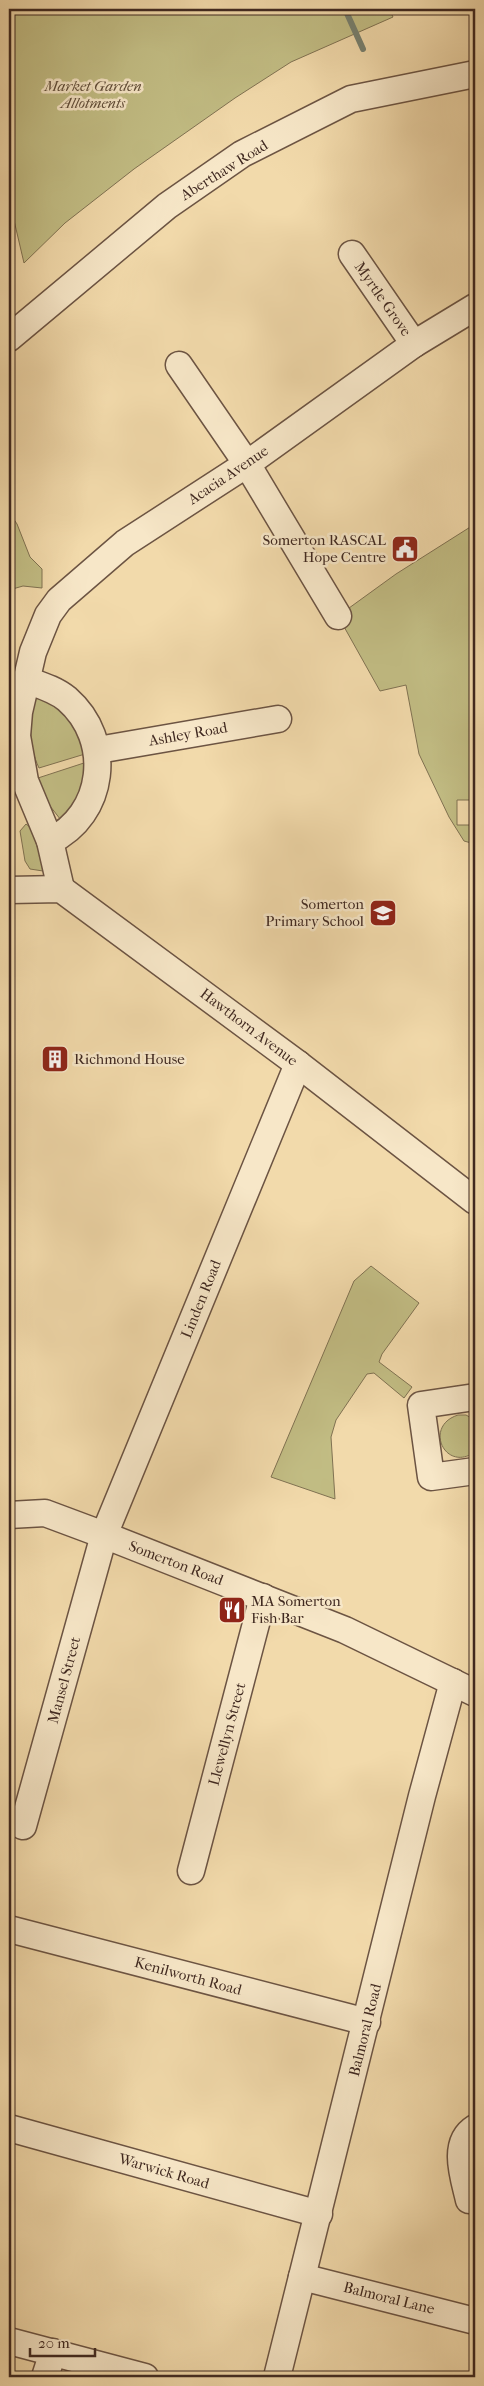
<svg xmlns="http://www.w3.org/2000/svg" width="484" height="2386" font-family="'IM FELL French Canon',serif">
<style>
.green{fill:#c2bd84;stroke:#807252}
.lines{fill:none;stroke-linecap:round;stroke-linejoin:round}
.stream{stroke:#778070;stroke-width:6}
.minor-casing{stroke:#6c5443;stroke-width:29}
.minor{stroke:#f7e7c8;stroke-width:26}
.labels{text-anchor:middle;stroke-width:5;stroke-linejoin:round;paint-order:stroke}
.park-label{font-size:15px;font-style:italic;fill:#604d39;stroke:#f7e7c8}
.street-label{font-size:15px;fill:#3f2820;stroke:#f7e7c8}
.poi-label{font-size:15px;fill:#3f2820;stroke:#f7e7c8;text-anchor:end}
</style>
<rect width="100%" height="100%" fill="#f2daab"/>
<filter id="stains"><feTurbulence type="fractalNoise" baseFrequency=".004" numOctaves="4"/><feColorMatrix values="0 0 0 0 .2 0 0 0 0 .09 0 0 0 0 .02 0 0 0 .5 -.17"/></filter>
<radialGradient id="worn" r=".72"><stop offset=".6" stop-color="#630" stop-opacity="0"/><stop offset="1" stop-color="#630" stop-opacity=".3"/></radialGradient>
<g class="green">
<polygon points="9,9 389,9 393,17 291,62 235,98 134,169 65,223 24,263 9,199"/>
<polygon points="9,512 17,524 30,557 42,569 42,588 23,586 9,590"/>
<polygon points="475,524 475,800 457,800 457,825 475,825 475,844 464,841 449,817 419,754 406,685 380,691 338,616 396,574"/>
<path d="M33,696c30,1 44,34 52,58l-46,14c-11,-23 -9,-47 -6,-72z"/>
<polygon points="90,761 88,785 64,824 50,806 38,778"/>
<polygon points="26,824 39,834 49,869 43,871 30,869 25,861 20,831"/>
<polygon points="371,1266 419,1303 382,1354 379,1362 412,1387 404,1398 374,1373 367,1374 336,1420 331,1437 335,1499 271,1477 354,1281"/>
<path d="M458,1415h8l9,5v32c-30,21 -52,-26 -17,-37z"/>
</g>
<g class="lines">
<polyline class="stream" points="345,9 363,49"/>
<g class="minor-casing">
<g id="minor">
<polyline points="352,254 414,344"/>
<polyline points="9,338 167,206 242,154 351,99 475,74"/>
<polyline points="179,365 247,464 338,616"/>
<path d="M26,680c14,5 29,9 41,19 47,41 38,116 -17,142"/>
<polyline points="98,750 278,719"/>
<polyline points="61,889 50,841 25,781 17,736 19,712 33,652 48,615 59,600 125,543 247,464 414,344 475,307"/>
<polyline points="9,890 61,889 298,1064 475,1201"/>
<polyline points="475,1397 421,1405 431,1477 475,1471"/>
<polyline points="9,1515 45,1513 104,1535 345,1630 475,1693"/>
<polyline points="23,1826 104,1535 298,1064"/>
<polyline points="191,1871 263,1597"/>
<polyline points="9,1929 367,2022"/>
<polyline points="9,2128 319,2214"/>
<path d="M469,2200c-5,-22 -18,-57 6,-72"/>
<polyline points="302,2277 475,2321"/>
<polyline points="9,2341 145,2377"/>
<polyline points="45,2377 53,2352"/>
<polyline points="277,2377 422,1796 453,1682"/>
</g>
</g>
<use href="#minor" class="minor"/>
</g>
<defs>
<g id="civic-square" transform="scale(1.4375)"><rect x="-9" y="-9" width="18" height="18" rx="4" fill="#8f2418" stroke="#f7e7c8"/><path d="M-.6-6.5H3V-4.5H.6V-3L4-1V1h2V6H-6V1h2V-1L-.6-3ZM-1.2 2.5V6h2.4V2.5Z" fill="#fff"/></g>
<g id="school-square" transform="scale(1.4375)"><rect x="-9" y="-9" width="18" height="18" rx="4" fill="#8f2418" stroke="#f7e7c8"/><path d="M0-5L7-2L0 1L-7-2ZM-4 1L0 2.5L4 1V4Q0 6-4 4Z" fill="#fff"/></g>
<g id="building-square" transform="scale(1.4375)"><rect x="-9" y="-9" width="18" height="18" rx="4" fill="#8f2418" stroke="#f7e7c8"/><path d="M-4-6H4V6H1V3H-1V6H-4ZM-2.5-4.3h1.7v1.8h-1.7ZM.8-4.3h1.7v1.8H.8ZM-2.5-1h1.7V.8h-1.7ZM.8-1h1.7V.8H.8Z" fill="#fff"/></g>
<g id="restaurant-square" transform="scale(1.4375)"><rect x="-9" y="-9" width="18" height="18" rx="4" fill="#8f2418" stroke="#f7e7c8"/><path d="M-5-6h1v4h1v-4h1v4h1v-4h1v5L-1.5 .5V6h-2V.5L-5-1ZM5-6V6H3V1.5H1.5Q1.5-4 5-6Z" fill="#fff"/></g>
</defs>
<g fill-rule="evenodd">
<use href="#civic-square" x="405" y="549"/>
<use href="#school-square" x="383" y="913"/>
<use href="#building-square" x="55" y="1059"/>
<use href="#restaurant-square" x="232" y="1610"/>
</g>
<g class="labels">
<g class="park-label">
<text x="93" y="91">Market Garden<tspan x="93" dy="17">Allotments</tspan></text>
</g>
<g class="street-label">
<text transform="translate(224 170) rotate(-32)" y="5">Aberthaw Road</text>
<text transform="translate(383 299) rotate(55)" y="5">Myrtle Grove</text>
<text transform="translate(228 475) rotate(-34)" y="5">Acacia Avenue</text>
<text transform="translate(188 734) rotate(-10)" y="5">Ashley Road</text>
<text transform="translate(249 1027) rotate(37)" y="5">Hawthorn Avenue</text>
<text transform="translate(201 1299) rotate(-68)" y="5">Linden Road</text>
<text transform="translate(176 1563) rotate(21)" y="5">Somerton Road</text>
<text transform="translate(64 1680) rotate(-75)" y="5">Mansel Street</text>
<text transform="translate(227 1734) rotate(-75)" y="5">Llewellyn Street</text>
<text transform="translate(188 1976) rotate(15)" y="5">Kenilworth Road</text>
<text transform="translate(365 2030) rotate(-76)" y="5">Balmoral Road</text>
<text transform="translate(164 2171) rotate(16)" y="5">Warwick Road</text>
<text transform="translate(389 2298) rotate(14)" y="5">Balmoral Lane</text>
</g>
<g class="poi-label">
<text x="386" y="545">Somerton RASCAL<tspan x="386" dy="17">Hope Centre</tspan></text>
<text x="364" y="909">Somerton<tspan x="364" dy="17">Primary School</tspan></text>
<text x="74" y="1064" text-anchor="start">Richmond House</text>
<text x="251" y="1606" text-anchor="start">MA Somerton<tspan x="251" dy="17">Fish Bar</tspan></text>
</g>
</g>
<rect width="484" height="2386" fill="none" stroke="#f2daab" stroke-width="30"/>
<rect x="10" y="10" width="464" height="2366" fill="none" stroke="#3f2820" stroke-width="2.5"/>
<rect x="15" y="15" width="454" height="2356" fill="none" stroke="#3f2820"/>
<path d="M30 2348v8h65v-8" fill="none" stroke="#3f2820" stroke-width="2.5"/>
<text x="38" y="2348" font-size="15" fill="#3f2820" stroke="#f7e7c8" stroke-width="4" paint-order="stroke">20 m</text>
<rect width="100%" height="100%" filter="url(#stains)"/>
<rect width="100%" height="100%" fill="url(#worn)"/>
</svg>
